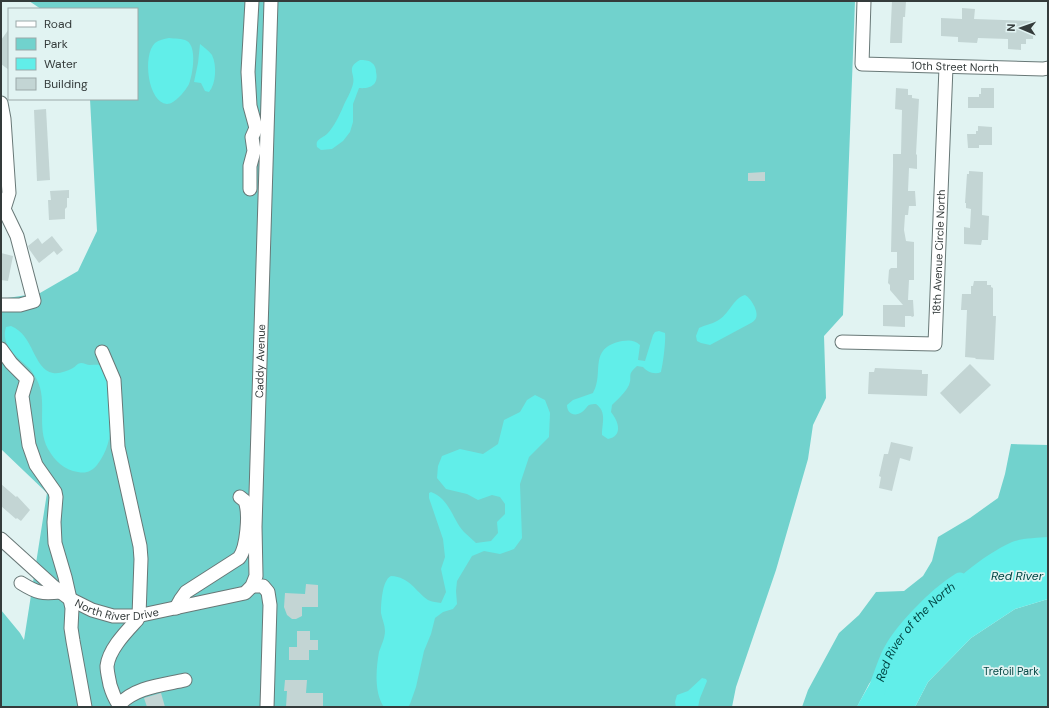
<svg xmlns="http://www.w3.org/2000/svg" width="1049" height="708" font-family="'DM Sans',sans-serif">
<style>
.green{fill:#71d2cd}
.water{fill:#61eee9}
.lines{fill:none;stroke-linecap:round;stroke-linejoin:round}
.river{stroke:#61eee9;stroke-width:17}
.building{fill:#c3d5d4}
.minor-casing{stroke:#687877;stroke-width:15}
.minor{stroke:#fff;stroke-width:13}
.labels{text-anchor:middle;stroke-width:3.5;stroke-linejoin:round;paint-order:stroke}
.street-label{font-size:11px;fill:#343b3b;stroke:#e1f3f2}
.park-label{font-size:11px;fill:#064947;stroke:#e1f3f2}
.water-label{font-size:12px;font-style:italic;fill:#004543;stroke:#e1f3f2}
</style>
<rect width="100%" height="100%" fill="#e1f3f2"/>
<g class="green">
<polygon points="29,1 855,1 843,315 824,336 826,398 813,425 808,459 776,570 736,687 732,707 1,707 1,610 20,633 24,640 47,493 1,449 1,299 40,293 78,271 97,231 90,99 137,99 137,9 41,9"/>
<polygon points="1011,444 1048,445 1048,537 904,635 869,684 857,707 802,707 808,690 839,633 859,615 876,592 904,591 923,576 932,561 938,537 970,518 998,498 1005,474"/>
<polygon points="1048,599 1048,707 915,707 928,682 971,638 1015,609"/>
</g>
<g class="water">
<path d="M169,38c6,1 13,0 18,3 10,6 6,33 2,43 -3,6 -14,20 -22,20 -19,-1 -25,-49 -12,-61 4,-3 9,-4 14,-5z"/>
<path d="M200,44c4,3 9,7 12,11 5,10 4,29 -3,37l-4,-1 -4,-8 -7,-1 4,-19z"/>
<path d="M360,60c4,0 9,0 12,3 3,2 4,6 4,9 3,13 -6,17 -17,16l-6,16v18l-3,10 -7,9 -11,8 -11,1 -4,-3c-2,-8 4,-8 10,-13 7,-7 12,-18 16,-27 3,-7 8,-15 10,-23 3,-10 -8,-16 7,-24z"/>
<path d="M745,295c6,3 14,17 11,23 0,1 -4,5 -5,5l-41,22 -9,-2 -4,-2 -1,-5 3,-8c6,-3 13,-4 18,-7 12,-6 16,-23 28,-26z"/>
<path d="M11,326c23,9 22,43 42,47 7,1 14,-2 20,-5 3,-2 5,-5 8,-5 3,0 6,2 9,2 10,0 13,-2 17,9 3,30 11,65 -10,91 -5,6 -11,9 -19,7 -14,-2 -23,-11 -30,-23 -12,-23 0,-48 -11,-69 -2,-4 -5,-9 -8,-12 -11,-11 -29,-22 -23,-41z"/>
<path d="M659,331l6,2c1,8 -2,31 -4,39 -6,3 -14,0 -18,-5l-6,-1c-11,10 -4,9 -8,19 -4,8 -11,14 -17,20l-1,7c8,10 12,24 -3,27l-6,-4c0,-12 5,-23 -6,-31 -2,0 -5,0 -7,1 -2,1 -4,5 -7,7 -7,5 -15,2 -15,-7l6,-5 20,-7c12,-20 -6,-45 29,-52 8,-1 12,-1 18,4l-2,15 7,1 8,-26 2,-3z"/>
<path d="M535,395l10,5 5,13 -1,24 -20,20 -9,27 2,54 -8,11 -14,5 -16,-3 -12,5 -15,25 -1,10 1,13 -4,5 -10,3 -8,6 -4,16 -7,17 -8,36 -6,17 -2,3h-24c-10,-14 -8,-38 -5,-55 2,-6 6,-14 6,-21 0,-6 -3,-12 -4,-18 0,-9 1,-33 10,-37 19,1 24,15 37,24 4,2 9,2 13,3l5,-11 -5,-23 4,-12 -2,-18 -14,-41v-5l2,-1c19,7 21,27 33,40 4,4 8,7 12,11l15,-2 7,-8 -1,-11 8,-8v-10l-5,-7 -8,-2 -14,5 -11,-6 -21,-5 -9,-11 1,-12 4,-10 18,-7 23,5 15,-10 6,-24 16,-8 7,-12z"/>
<path d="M1048,537v62l-33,10 -44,29 -43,44 -13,25h-58c30,-58 94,-137 155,-165 10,-4 25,-4 36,-5z"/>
<polygon points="702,678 706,679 707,681 700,698 698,707 676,707 675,702 677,695 688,691"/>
</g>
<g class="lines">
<path class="river" id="s1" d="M871,707c6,-17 11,-34 18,-50 10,-24 48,-62 71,-76"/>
</g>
<g class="building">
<polygon points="892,1 906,1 905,17 903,17 902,43 890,43"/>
<polygon points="962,8 975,9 974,19 1034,21 1033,39 1026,39 1026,44 1021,44 1021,50 1008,49 1008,39 978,38 977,43 958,42 958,37 941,36 941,18 962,19"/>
<polygon points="9,29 9,70 1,64 1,40"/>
<polygon points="896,88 908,89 908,95 912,95 912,98 919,99 916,154 917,155 917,169 909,168 908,191 915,191 916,206 909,206 908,215 905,215 904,230 906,241 914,242 914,280 909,280 908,300 913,300 914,316 912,317 911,316 905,316 905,327 883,326 883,305 903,305 890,290 890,285 888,283 889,270 891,268 897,268 897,252 891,252 893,166 893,154 901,154 902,110 895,109"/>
<polygon points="981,88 994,88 994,108 968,108 968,97 979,97 979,94 981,94"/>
<polygon points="46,109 50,180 37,181 34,110"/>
<polygon points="978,126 992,127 992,145 979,145 979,148 968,148 967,134 976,134 976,131 978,131"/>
<polygon points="969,171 983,172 982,215 989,216 988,240 982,240 981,245 964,244 964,227 970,228 971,209 966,208 966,203 965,203 967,174 969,174"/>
<polygon points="765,172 765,181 748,181 748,173"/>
<polygon points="69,190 69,198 67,198 67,207 65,209 65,219 49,220 48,200 51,200 50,191"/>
<polygon points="52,236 63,250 57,255 54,251 39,263 29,249 28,246 38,238 42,244"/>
<polygon points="1,253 13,256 8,281 1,280"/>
<polygon points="974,281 987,281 987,285 991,285 991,287 993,288 993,316 996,316 994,360 975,359 976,358 965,357 967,310 961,310 962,294 971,294 971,286 973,286"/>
<polygon points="970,364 991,385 960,414 940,393"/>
<polygon points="875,368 922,370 922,374 928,374 927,396 868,394 869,372 874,372"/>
<polygon points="891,442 913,447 910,461 900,458 892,491 879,488 881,477 879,476 884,454 888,454"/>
<polygon points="1,484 16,497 17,496 30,510 21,521 17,518 16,519 1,506"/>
<polygon points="306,584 318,585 318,607 302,607 302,616 296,619 292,619 287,615 284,607 285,593 305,594"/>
<polygon points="297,631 310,631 310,640 318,640 318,650 309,650 309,660 289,660 289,647 297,647"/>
<polygon points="285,680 307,680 306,693 323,693 323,707 286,707 287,691 284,691"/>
<polygon points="161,693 165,707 147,707 144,698"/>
</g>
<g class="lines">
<g class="minor-casing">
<g id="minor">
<path id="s2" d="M864,1l-2,63 181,5 5,-1"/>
<polyline points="1,103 4,119 9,193 4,209"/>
<polyline points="250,189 250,166 254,151 252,137 256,128 250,106 248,72 252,1"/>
<polyline points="1,305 20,305 34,301 17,236 4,209"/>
<path id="s3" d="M842,342l93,2 11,-277"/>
<polyline points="1,349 11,363 27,379 22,396 29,445 36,465 55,492 56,497 54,522 55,543 65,577 72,608 71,628 73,641 85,707"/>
<path d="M102,352l12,28 4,67 22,99 1,13 -2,57 -2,4c-11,12 -28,29 -30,46 0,6 2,13 3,19 2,7 5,14 9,20v2"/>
<path id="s4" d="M1,539l53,48 16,12 22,11 21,6h24l108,-23 7,-7 4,-10 -1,-49 16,-526"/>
<path d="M21,583c16,10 21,11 39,9"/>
<polyline points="252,586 263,586 268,592 270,605 267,707"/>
<path d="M176,608l5,-9 5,-7 53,-34c8,-10 11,-45 6,-57l-5,-4"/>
<path d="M119,705c16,-18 44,-20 66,-25"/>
</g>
</g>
<use href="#minor" class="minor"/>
</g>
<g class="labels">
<g class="street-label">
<text dy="4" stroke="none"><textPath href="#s2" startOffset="156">10th Street North</textPath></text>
<text dy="4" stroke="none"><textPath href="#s3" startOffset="185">18th Avenue Circle North</textPath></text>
<text dy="4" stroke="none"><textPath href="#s4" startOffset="508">Caddy Avenue</textPath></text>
<text dy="4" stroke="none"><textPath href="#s4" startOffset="141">North River Drive</textPath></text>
</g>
<g class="park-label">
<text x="1011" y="675">Trefoil Park</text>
</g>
<g class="water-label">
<text x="1017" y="580">Red River</text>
<text dy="4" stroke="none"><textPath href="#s1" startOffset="89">Red River of the North</textPath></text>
</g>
</g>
<rect width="1049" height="708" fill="none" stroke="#343b3b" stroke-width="4"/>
<rect x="8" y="8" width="130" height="92" fill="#e1f3f2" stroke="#9ca9a9"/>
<rect x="16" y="21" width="20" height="6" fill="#ffffff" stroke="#9ca9a9"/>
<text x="44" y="28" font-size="12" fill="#343b3b">Road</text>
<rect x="16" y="38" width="20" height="12" fill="#71d2cd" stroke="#9ca9a9"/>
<text x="44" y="48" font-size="12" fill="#343b3b">Park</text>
<rect x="16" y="58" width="20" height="12" fill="#61eee9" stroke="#9ca9a9"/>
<text x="44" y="68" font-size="12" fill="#343b3b">Water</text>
<rect x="16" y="78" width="20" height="12" fill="#c3d5d4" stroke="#9ca9a9"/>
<text x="44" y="88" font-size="12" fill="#343b3b">Building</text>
<g transform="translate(1021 28) rotate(272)" stroke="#e1f3f2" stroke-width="3" paint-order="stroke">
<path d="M0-3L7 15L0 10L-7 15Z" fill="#343b3b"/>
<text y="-6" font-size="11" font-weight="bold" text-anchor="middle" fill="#343b3b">N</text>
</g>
</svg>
